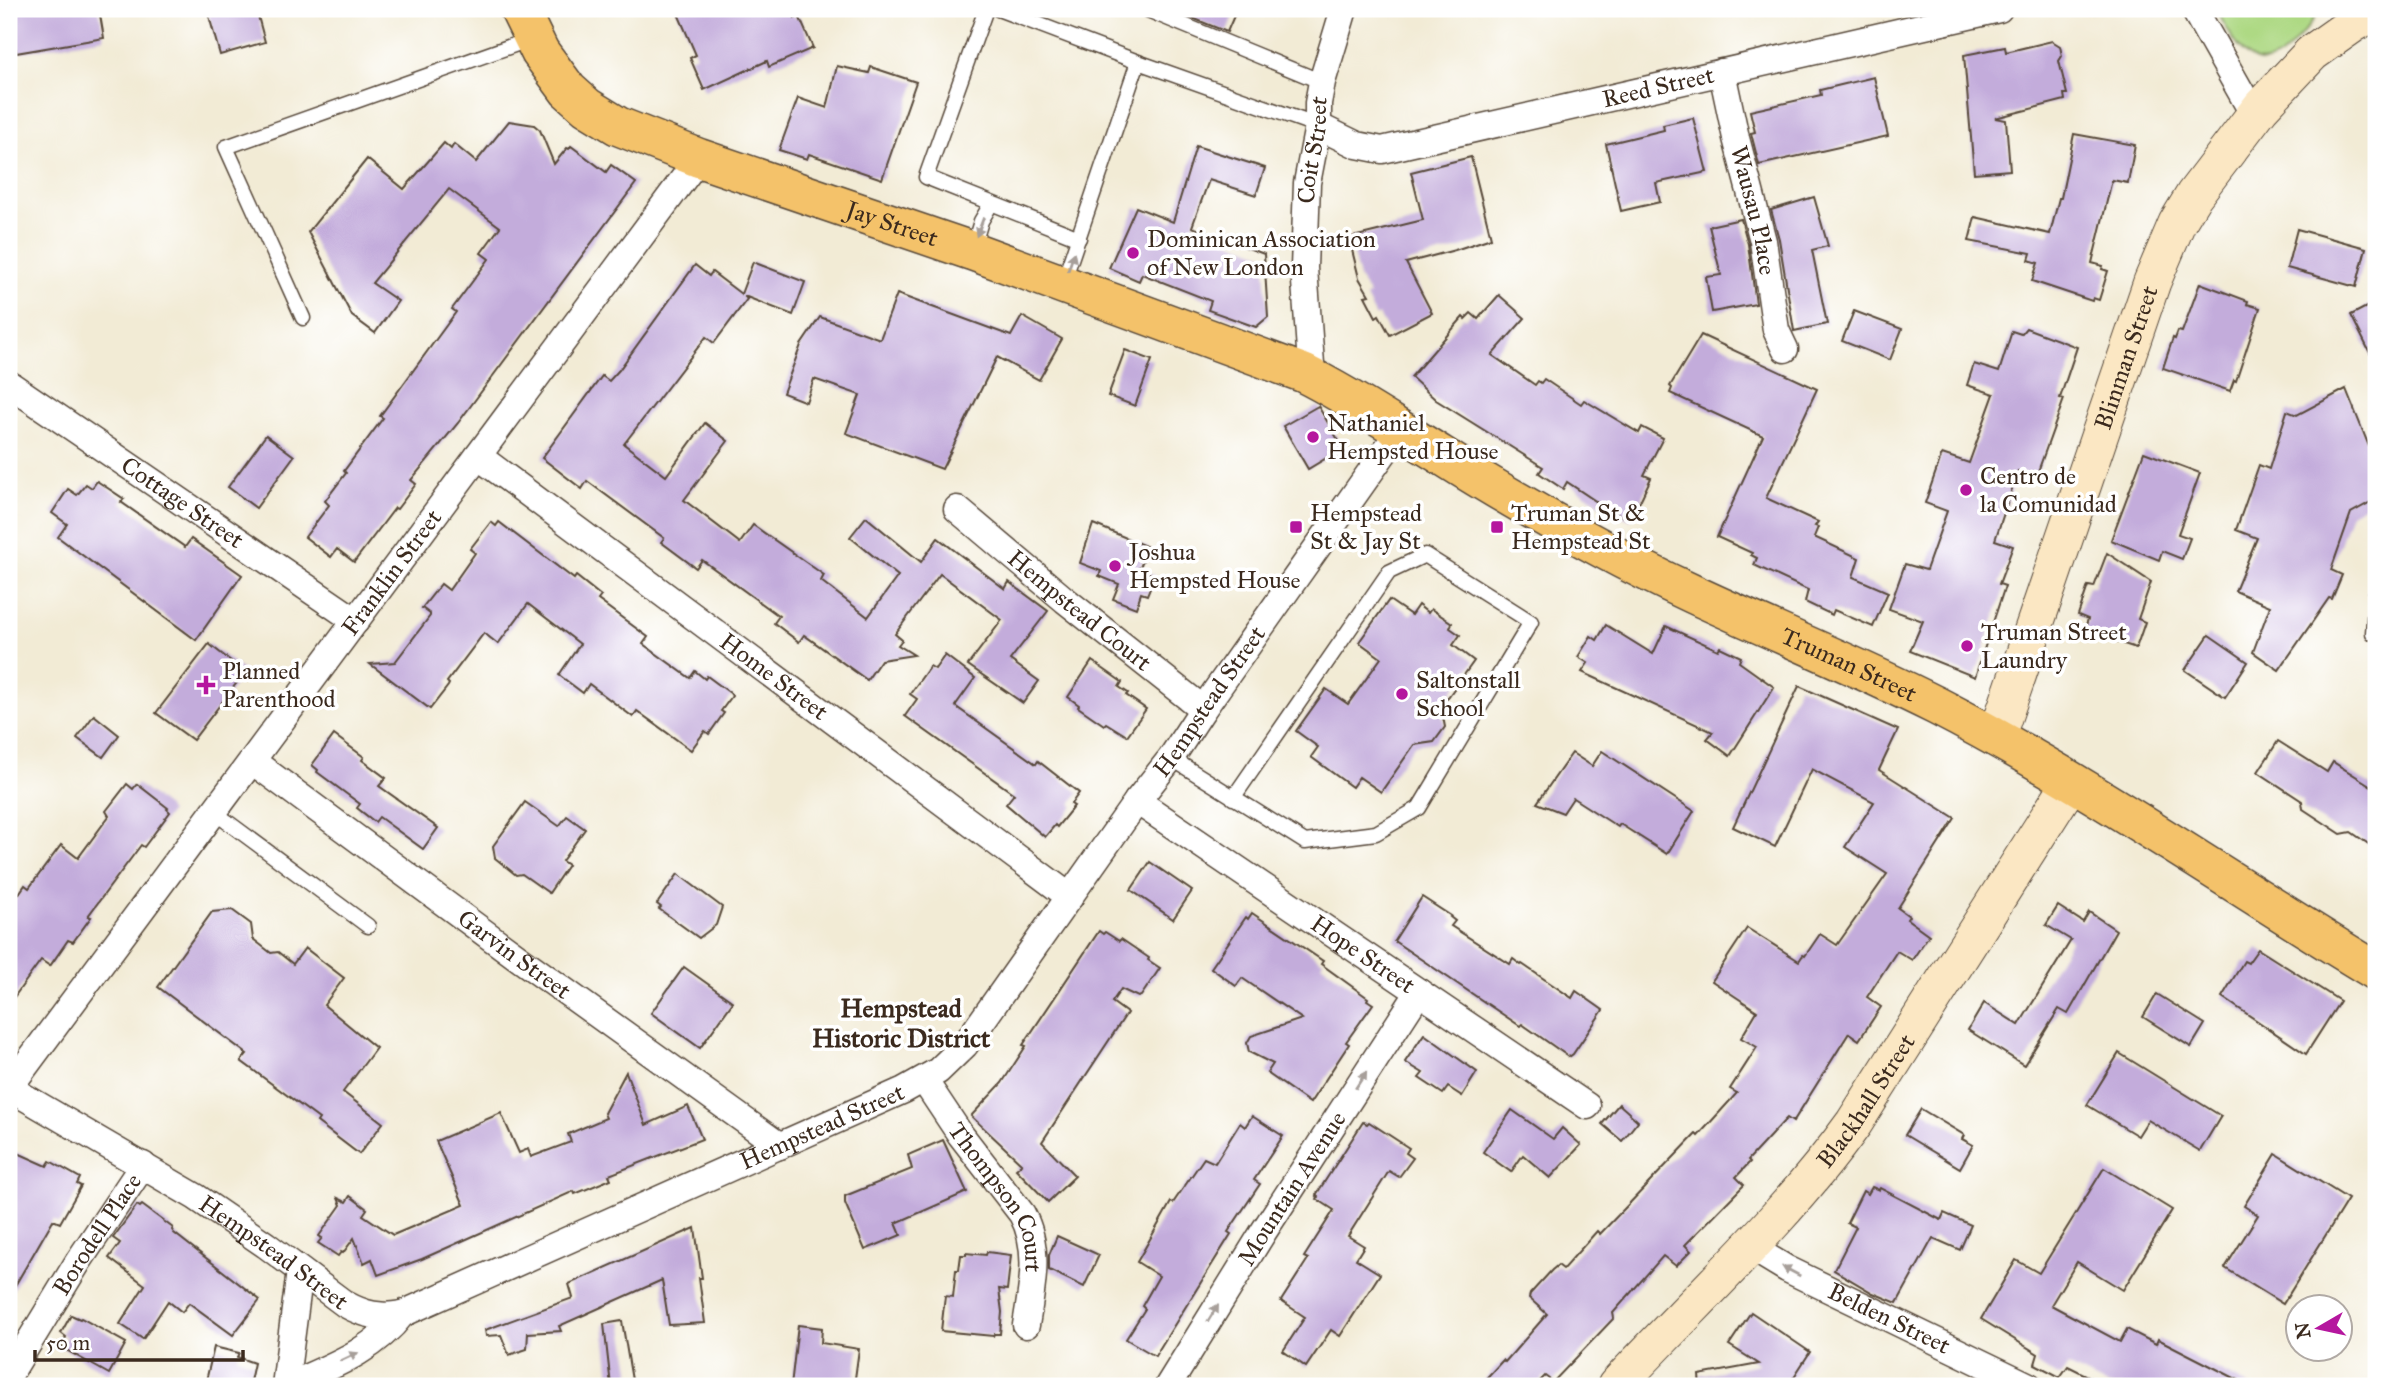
<svg xmlns="http://www.w3.org/2000/svg" width="2385" height="1395" font-family="'IM FELL Great Primer',serif">
<style>
.green{fill:#aed984;stroke:#748251;stroke-width:2}
.building{fill:#c3acdb}
.lines{fill:none;stroke-linecap:round;stroke-linejoin:round}
.lane-casing{stroke:#564739;stroke-width:17}
.street-casing{stroke:#564739;stroke-width:29}
.secondary-casing{stroke:#564739;stroke-width:39}
.primary-casing{stroke:#564739;stroke-width:41}
.lane{stroke:#fff;stroke-width:14}
.street{stroke:#fff;stroke-width:26}
.secondary{stroke:#fbe7c3;stroke-width:37}
.primary{stroke:#f4c26a;stroke-width:38}
.oneway{fill:#a79f9a}
.poi-dot{fill:#b5179e;stroke:#fff;stroke-width:2.5}
.labels{text-anchor:middle;stroke-width:7;stroke-linejoin:round;paint-order:stroke}
.street-label{font-size:24px;fill:#3b2a1e;stroke:#fff}
.poi-label{font-size:24px;fill:#3b2a1e;stroke:#fff;text-anchor:start}
.neighbourhood-label{font-size:26px;font-weight:bold;fill:#3b2a1e;stroke:#fff}
</style>
<rect width="100%" height="100%" fill="#fff"/>
<filter id="ink" filterUnits="userSpaceOnUse"><feTurbulence type="fractalNoise" baseFrequency=".0143" numOctaves="2"/><feDisplacementMap in="SourceGraphic" scale="14" xChannelSelector="R" yChannelSelector="G"/><feConvolveMatrix kernelMatrix="1 2 1 2 8 2 1 2 1" color-interpolation-filters="sRGB"/></filter>
<filter id="wash" filterUnits="userSpaceOnUse"><feTurbulence type="fractalNoise" baseFrequency=".00686" numOctaves="4" result="noise"/><feDisplacementMap in="SourceGraphic" scale="28" xChannelSelector="R" yChannelSelector="G"/><feGaussianBlur stdDeviation="1.57" result="paint"/><feColorMatrix in="noise" values="0 0 0 0 0 0 0 0 0 0 0 0 0 0 0 0 0 1.4 0 .05"/><feComposite in="paint" operator="in"/></filter>
<g filter="url(#wash)">
<rect width="100%" height="100%" fill="#f2ebd5"/>
<path class="green" d="M2216,9h102c-3,12 -13,21 -21,31 -41,50 -61,5 -81,-31z"/>
<g id="blocks">
<g class="building">
<polygon points="9,9 99,9 104,38 16,53"/>
<polygon points="207,9 256,9 265,42 220,55"/>
<polygon points="676,9 791,9 795,18 799,16 813,48 769,67 767,61 704,90 690,58 696,55"/>
<polygon points="1170,9 1237,9 1227,32"/>
<polygon points="2052,41 2060,46 2062,56 2059,61 2067,94 2064,94 2065,100 1995,118 2006,120 2010,170 1974,173 1964,55 2005,47 2006,52"/>
<polygon points="837,66 869,73 871,67 916,82 882,179 809,154 807,159 779,150 798,98 827,108"/>
<polygon points="1874,77 1888,136 1759,165 1751,133 1755,132 1750,111 1821,95 1820,90"/>
<polygon points="1693,118 1707,172 1656,183 1660,202 1621,211 1606,144 1664,130 1663,125"/>
<polygon points="509,121 534,125 540,130 554,164 567,148 569,149 571,146 606,172 611,165 636,183 458,423 411,480 416,484 397,509 395,508 354,562 337,549 331,557 305,537 329,505 325,501 346,473 344,471 383,418 380,416 456,312 452,309 489,259 481,253 500,227 449,189 372,283 398,301 375,333 352,316 308,232 367,159 404,189 444,143 451,149 454,144 476,162"/>
<polygon points="2074,134 2135,145 2128,183 2112,180 2092,263 2103,266 2102,269 2108,271 2099,300 2093,298 2092,301 2032,281 2038,263 2029,260 2031,253 1969,241 1975,217 2050,234 2059,198 2061,198"/>
<polygon points="1196,146 1265,168 1256,195 1209,180 1192,227 1264,254 1268,317 1256,327 1208,310 1211,301 1142,274 1139,281 1109,268 1136,207 1173,222"/>
<polygon points="1471,157 1491,238 1455,250 1406,263 1432,313 1390,335 1379,315 1376,317 1365,296 1369,295 1359,278 1349,238 1423,220 1411,172"/>
<polygon points="1814,197 1828,246 1812,250 1827,324 1794,331 1779,239 1771,210"/>
<polygon points="1741,219 1748,244 1756,304 1712,312 1706,277 1721,275 1709,226"/>
<polygon points="2297,229 2366,248 2356,287 2287,268"/>
<polygon points="753,262 805,282 793,315 744,296 747,299 714,343 706,337 624,444 666,476 705,423 728,441 684,500 740,543 753,525 824,575 821,581 868,617 898,576 850,537 866,517 921,562 938,538 1005,589 1009,582 1048,611 1010,660 1039,681 1023,703 968,665 1002,620 940,574 895,634 902,640 898,645 914,655 881,660 867,680 804,635 799,642 774,623 779,616 702,560 696,568 661,542 664,538 587,481 582,489 542,458 602,376 609,381 619,370 695,265 709,276 712,272 741,294"/>
<polygon points="2200,283 2248,301 2247,304 2260,308 2236,381 2234,380 2230,391 2163,368 2173,338 2175,339 2178,331 2182,332"/>
<polygon points="897,294 1011,336 1022,316 1062,339 1039,380 997,357 942,469 846,433 860,395 814,379 806,402 783,393 801,345 820,317 880,339"/>
<polygon points="1499,295 1525,318 1492,355 1535,385 1538,381 1541,383 1544,379 1581,404 1584,400 1639,433 1642,427 1663,438 1644,475 1651,478 1631,520 1612,512 1567,482 1563,489 1539,473 1543,467 1436,400 1411,377 1463,317 1465,319 1471,313 1478,319"/>
<polygon points="2376,302 2376,365 2351,315"/>
<polygon points="1854,311 1902,329 1890,360 1842,341"/>
<polygon points="2026,328 2077,347 2060,398 2064,399 2036,477 2018,471 1995,540 2013,546 1999,584 2005,586 1975,677 1910,651 1923,621 1889,609 1905,564 1926,570 1947,511 1925,503 1942,454 1969,463 1994,394 1967,385 1974,364 1999,372 2012,331 2021,334"/>
<polygon points="1701,335 1817,389 1766,498 1818,522 1815,526 1818,527 1814,537 1859,558 1853,577 1888,592 1873,627 1834,610 1832,615 1805,602 1808,590 1754,565 1757,558 1751,555 1752,553 1717,537 1763,436 1670,393 1672,388 1670,386"/>
<polygon points="1125,350 1152,360 1135,406 1108,396"/>
<polygon points="2346,389 2376,464 2376,499 2351,513 2331,570 2342,575 2332,599 2329,598 2279,670 2253,652 2270,606 2235,591 2257,538 2236,530 2259,465 2269,469 2287,411 2297,415"/>
<polygon points="1318,406 1343,448 1308,469 1283,426"/>
<polygon points="266,435 294,456 256,508 228,487"/>
<polygon points="2144,452 2200,473 2178,534 2190,538 2182,559 2162,551 2159,560 2111,540"/>
<polygon points="97,481 124,499 121,502 185,547 191,539 242,575 196,640 58,537 67,524 52,513 68,489 77,495 86,484 92,488"/>
<polygon points="491,522 496,526 499,522 574,579 576,576 601,596 598,600 648,637 643,644 690,678 695,671 705,679 707,676 730,693 732,696 721,711 724,713 709,734 705,731 691,750 637,711 633,717 589,684 583,693 559,675 580,644 528,604 498,644 484,633 447,682 449,684 448,686 430,709 370,664 395,662 430,616 430,614 422,608 441,584 449,590 475,553 470,549"/>
<polygon points="1093,524 1148,547 1139,570 1155,575 1147,595 1141,593 1136,608 1113,599 1119,584 1099,576 1101,571 1080,563"/>
<polygon points="2107,553 2151,582 2138,619 2145,622 2136,648 2084,631 2088,619 2078,615 2088,586 2094,587"/>
<polygon points="1389,600 1411,615 1418,605 1428,613 1431,609 1452,623 1450,628 1460,635 1453,645 1474,661 1441,707 1445,727 1434,742 1414,745 1381,792 1359,777 1352,787 1311,757 1318,747 1296,731 1326,689 1348,704 1381,658 1359,642"/>
<polygon points="1606,625 1653,654 1666,626 1718,650 1720,647 1741,657 1739,662 1774,687 1730,756 1707,739 1713,732 1582,672 1588,663 1578,657 1591,636 1597,640"/>
<polygon points="2209,635 2248,662 2225,697 2185,670"/>
<polygon points="209,644 245,672 193,740 156,713"/>
<polygon points="945,655 975,678 955,706 1036,764 1038,761 1079,793 1071,804 1074,806 1057,827 1055,825 1045,837 1006,804 1014,794 905,716 917,699 910,694 930,666 935,669"/>
<polygon points="1092,661 1122,682 1119,687 1128,693 1126,695 1146,709 1127,736 1106,723 1104,725 1078,707 1079,705 1068,697"/>
<polygon points="1799,686 1898,730 1879,770 1955,818 1898,908 1909,916 1907,919 1929,935 1912,960 1897,951 1867,997 1881,1007 1859,1040 1849,1033 1793,1122 1787,1118 1785,1120 1748,1160 1750,1162 1736,1177 1744,1185 1685,1245 1691,1251 1676,1266 1663,1256 1613,1313 1614,1318 1553,1382 1545,1376 1535,1386 1479,1386 1503,1360 1505,1362 1547,1314 1529,1298 1530,1294 1552,1270 1558,1265 1563,1269 1597,1231 1600,1234 1696,1134 1698,1136 1737,1093 1730,1089 1757,1047 1741,1038 1757,1011 1712,981 1747,928 1799,961 1803,955 1805,956 1820,934 1837,945 1887,874 1845,847 1874,802 1812,769 1775,847 1733,827"/>
<polygon points="94,715 119,735 103,757 77,738"/>
<polygon points="334,735 364,757 362,760 386,778 379,786 438,828 423,849 379,817 375,822 357,808 360,804 317,772 318,770 312,765"/>
<polygon points="2278,741 2327,772 2333,762 2376,789 2376,849 2351,832 2341,834 2303,809 2302,801 2258,772"/>
<polygon points="1602,751 1694,811 1667,854 1620,824 1618,827 1573,798 1563,813 1537,803 1572,753 1592,766"/>
<polygon points="127,784 133,789 137,784 168,808 167,809 170,812 144,847 141,845 88,916 91,917 73,942 68,940 50,966 41,960 9,1004 9,908 25,885 29,888 61,845 78,858 109,816 106,811"/>
<polygon points="525,802 559,826 567,816 585,829 562,861 568,865 549,893 522,874 516,875 495,858 493,846"/>
<polygon points="1150,862 1192,891 1173,919 1131,890"/>
<polygon points="678,874 722,907 716,925 699,938 659,909 661,907 657,904"/>
<polygon points="1422,897 1451,916 1450,917 1455,921 1451,926 1510,964 1513,959 1521,965 1522,964 1572,998 1576,991 1603,1010 1573,1054 1569,1057 1522,1024 1520,1026 1394,941"/>
<polygon points="2058,906 2083,922 2089,912 2116,930 2068,1014 2059,1009 2024,1065 1968,1030 1984,1003 2019,1025 2071,940 2046,925"/>
<polygon points="232,910 251,924 253,939 271,953 278,952 293,964 305,948 344,978 324,1005 376,1048 343,1092 383,1123 359,1154 317,1122 319,1119 241,1061 247,1054 158,987 212,912"/>
<polygon points="1252,913 1323,961 1321,964 1368,998 1367,1000 1373,1004 1346,1042 1349,1044 1310,1103 1267,1073 1273,1064 1249,1052 1247,1043 1251,1036 1302,1019 1242,978 1236,986 1211,968 1246,917 1248,919"/>
<polygon points="1099,931 1103,934 1105,932 1119,941 1121,939 1149,958 1148,960 1160,968 1141,996 1138,997 1121,989 1112,1002 1127,1013 1042,1142 1075,1176 1048,1202 1016,1169 1022,1164 971,1116 1002,1083 1026,1046 1023,1045"/>
<polygon points="2258,949 2340,1001 2306,1054 2222,997 2244,961 2248,963"/>
<polygon points="684,967 733,1002 700,1048 651,1013"/>
<polygon points="2157,994 2205,1024 2191,1047 2143,1017"/>
<polygon points="1424,1034 1477,1072 1462,1096 1448,1087 1443,1094 1419,1078 1423,1073 1405,1062"/>
<polygon points="2119,1053 2221,1116 2200,1151 2148,1120 2138,1136 2087,1105"/>
<polygon points="626,1072 646,1125 688,1106 702,1139 609,1175 611,1179 575,1194 574,1191 422,1259 378,1275 372,1259 364,1263 354,1238 343,1253 341,1252 338,1256 318,1243 322,1238 319,1236 341,1205 338,1198 346,1202 350,1196 367,1209 363,1215 393,1235 464,1205 436,1141 501,1113 519,1153 528,1149 531,1157 571,1142 568,1134 606,1118 604,1113"/>
<polygon points="1619,1104 1638,1121 1622,1141 1602,1124"/>
<polygon points="1921,1109 1964,1135 1962,1139 1973,1145 1960,1168 1905,1135"/>
<polygon points="1512,1110 1553,1139 1562,1128 1581,1145 1550,1178 1523,1155 1511,1172 1483,1152"/>
<polygon points="1252,1116 1283,1136 1254,1180 1260,1184 1228,1232 1231,1234 1155,1356 1126,1339 1145,1309 1142,1306 1159,1276 1137,1262 1171,1202 1173,1203 1204,1158 1215,1163 1240,1123 1245,1127"/>
<polygon points="1363,1122 1367,1124 1369,1122 1409,1148 1406,1153 1413,1158 1399,1177 1389,1171 1348,1236 1364,1246 1356,1259 1380,1274 1340,1336 1331,1330 1306,1367 1283,1351 1305,1317 1281,1301 1308,1259 1304,1257 1334,1210 1317,1199 1318,1197 1316,1195"/>
<polygon points="943,1140 967,1192 896,1223 901,1235 865,1250 845,1203 845,1196 912,1169 908,1155"/>
<polygon points="9,1149 47,1166 50,1161 80,1178 77,1184 81,1186 60,1223 53,1220 9,1296"/>
<polygon points="2276,1154 2348,1199 2283,1304 2225,1268 2258,1215 2244,1206"/>
<polygon points="2104,1168 2172,1210 2123,1290 2077,1262 2051,1305 2120,1342 2127,1329 2156,1344 2158,1339 2250,1386 2108,1386 2068,1366 2060,1377 2035,1364 2038,1354 1981,1319 2016,1260 2039,1273"/>
<polygon points="1872,1187 1879,1190 1880,1188 1941,1220 1944,1213 1971,1225 1960,1250 1933,1238 1897,1303 1873,1293 1834,1270 1856,1227 1847,1223 1863,1191 1868,1194"/>
<polygon points="137,1205 140,1207 142,1205 173,1228 172,1230 174,1233 260,1300 233,1335 189,1303 182,1312 168,1301 143,1339 120,1324 145,1285 109,1258 120,1243 113,1238"/>
<polygon points="695,1228 702,1278 699,1278 705,1323 669,1325 662,1280 559,1326 561,1331 528,1333 527,1349 509,1355 501,1335 486,1336 485,1330 573,1298 569,1284"/>
<polygon points="1057,1236 1099,1255 1084,1287 1049,1270 1049,1255"/>
<polygon points="987,1252 1011,1255 1007,1290 999,1289 1002,1312 1000,1334 994,1334 993,1336 941,1331 945,1296 953,1297 956,1270 959,1270 961,1255 966,1255 966,1253 986,1255"/>
<polygon points="1751,1312 1810,1352 1788,1386 1700,1386 1699,1375 1759,1364 1729,1345"/>
<polygon points="71,1315 80,1319 81,1318 126,1343 109,1374 61,1347 66,1337 61,1333"/>
<polygon points="622,1321 633,1386 611,1386 604,1324"/>
<polygon points="798,1325 822,1328 821,1343 859,1349 854,1386 791,1386"/>
<polygon points="214,1347 239,1353 237,1357 254,1363 249,1386 228,1386 206,1381"/>
</g>
</g>
</g>
<g filter="url(#ink)">
<use href="#blocks" fill-opacity="0" stroke="#564739" stroke-width="2"/>
<g class="lines">
<g class="lane-casing">
<g id="lane">
<polyline points="986,9 926,177 1079,238"/>
<polyline points="998,9 1138,62 1063,283"/>
<polyline points="1145,9 1322,82"/>
<polyline points="1138,62 1318,126"/>
<polyline points="972,251 981,221 991,204"/>
<polyline points="303,318 226,147 531,39"/>
<polyline points="2373,633 2376,593"/>
<polyline points="1171,758 1305,842 1376,833 1419,808 1531,622 1425,555 1389,572 1233,798"/>
<polyline points="214,812 368,926"/>
</g>
</g>
<g class="street-casing">
<g id="street">
<polyline points="2194,9 2254,115"/>
<path id="s1" d="M1722,72l14,66 27,103 13,89 9,19"/>
<path id="s2" d="M1318,126l39,19 25,5 617,-141"/>
<path id="s3" d="M1312,378l-8,-110 3,-85 11,-57v-23l4,-21 22,-73"/>
<path id="s4" d="M9,384l347,237"/>
<path id="s5" d="M478,456l592,441"/>
<path id="s6" d="M957,509l108,91 138,109"/>
<path id="s7" d="M252,761l264,195 264,190"/>
<path id="s8" d="M1137,801l450,305"/>
<path id="s9" d="M924,1080l36,54 62,80c19,35 10,73 4,111"/>
<path id="s10" d="M9,1088l187,109 70,48 79,59c20,11 35,14 57,10l502,-224 34,-19 27,-26 172,-244 34,-43 32,-49 197,-279"/>
<path id="s11" d="M9,1088l690,-930"/>
<path id="s12" d="M1749,1246l38,23 242,117"/>
<path id="s13" d="M9,1375l69,-113 65,-97"/>
<polyline points="285,1386 300,1271"/>
<path d="M287,1386c42,-19 86,-34 115,-72"/>
<path id="s14" d="M1168,1386l96,-155 155,-239"/>
</g>
</g>
<g class="secondary-casing">
<g id="secondary">
<path id="s15" d="M1996,738l156,-456 25,-59 17,-28 67,-88 51,-54 41,-29 23,-13"/>
<path id="s16" d="M1616,1386c80,-86 169,-167 238,-263l217,-341"/>
</g>
</g>
<g class="primary-casing">
<g id="primary">
<path id="s17" d="M519,9l21,43 28,38 19,17 31,19 81,32 273,93 331,122c48,24 92,54 138,82 52,33 106,64 160,93 109,59 225,102 336,158 152,78 293,177 439,265"/>
</g>
</g>
<use href="#lane" class="lane"/>
<use href="#street" class="street"/>
<use href="#secondary" class="secondary"/>
<use href="#primary" class="primary"/>
</g>
<defs><path id="oneway-solid" d="M-6-.8H1V-3.2L6.5 0L1 3.2V.8H-6Z" transform="scale(1.75)"/></defs>
<g class="oneway">
<use href="#oneway-solid" transform="translate(980 227) rotate(111)"/>
<use href="#oneway-solid" transform="translate(1071 262) rotate(-71)"/>
<use href="#oneway-solid" transform="translate(1361 1080) rotate(-57)"/>
<use href="#oneway-solid" transform="translate(1791 1271) rotate(-152)"/>
<use href="#oneway-solid" transform="translate(1213 1313) rotate(-58)"/>
<use href="#oneway-solid" transform="translate(349 1357) rotate(-25)"/>
</g>
</g>
<g class="poi-dot">
<circle cx="1133" cy="253" r="7"/>
<circle cx="1313" cy="437" r="7"/>
<circle cx="1966" cy="490" r="7"/>
<rect x="1289" y="520" width="14" height="14" rx="3.5"/>
<rect x="1490" y="520" width="14" height="14" rx="3.5"/>
<circle cx="1115" cy="566" r="7"/>
<circle cx="1967" cy="646" r="7"/>
<path d="M202.5 674.5h7v7h7v7h-7v7h-7v-7h-7v-7h7z"/>
<circle cx="1402" cy="694" r="7"/>
</g>
<g class="labels">
<g class="street-label">
<text dy="8" stroke="none"><textPath href="#s2" startOffset="352">Reed Street</textPath></text>
<text dy="8" stroke="none"><textPath href="#s3" startOffset="229">Coit Street</textPath></text>
<text dy="8" stroke="none"><textPath href="#s1" startOffset="142">Wausau Place</textPath></text>
<text dy="8" stroke="none"><textPath href="#s17" startOffset="448">Jay Street</textPath></text>
<text dy="8" stroke="none"><textPath href="#s15" startOffset="402">Blinman Street</textPath></text>
<text dy="8" stroke="none"><textPath href="#s4" startOffset="210">Cottage Street</textPath></text>
<text dy="8" stroke="none"><textPath href="#s11" startOffset="642">Franklin Street</textPath></text>
<text dy="8" stroke="none"><textPath href="#s6" startOffset="159">Hempstead Court</textPath></text>
<text dy="8" stroke="none"><textPath href="#s17" startOffset="1505">Truman Street</textPath></text>
<text dy="8" stroke="none"><textPath href="#s5" startOffset="369">Home Street</textPath></text>
<text dy="8" stroke="none"><textPath href="#s10" startOffset="1507">Hempstead Street</textPath></text>
<text dy="8" stroke="none"><textPath href="#s8" startOffset="273">Hope Street</textPath></text>
<text dy="8" stroke="none"><textPath href="#s7" startOffset="326">Garvin Street</textPath></text>
<text dy="8" stroke="none"><textPath href="#s16" startOffset="380">Blackhall Street</textPath></text>
<text dy="8" stroke="none"><textPath href="#s10" startOffset="919">Hempstead Street</textPath></text>
<text dy="8" stroke="none"><textPath href="#s14" startOffset="233">Mountain Avenue</textPath></text>
<text dy="8" stroke="none"><textPath href="#s9" startOffset="140">Thompson Court</textPath></text>
<text dy="8" stroke="none"><textPath href="#s13" startOffset="166">Borodell Place</textPath></text>
<text dy="8" stroke="none"><textPath href="#s10" startOffset="312">Hempstead Street</textPath></text>
<text dy="8" stroke="none"><textPath href="#s12" startOffset="158">Belden Street</textPath></text>
</g>
<g class="poi-label">
<text x="1147" y="247">Dominican Association<tspan x="1147" dy="28">of New London</tspan></text>
<text x="1327" y="431">Nathaniel<tspan x="1327" dy="28">Hempsted House</tspan></text>
<text x="1980" y="484">Centro de<tspan x="1980" dy="28">la Comunidad</tspan></text>
<text x="1310" y="521">Hempstead<tspan x="1310" dy="28">St &amp; Jay St</tspan></text>
<text x="1511" y="521">Truman St &amp;<tspan x="1511" dy="28">Hempstead St</tspan></text>
<text x="1129" y="560">Joshua<tspan x="1129" dy="28">Hempsted House</tspan></text>
<text x="1981" y="640">Truman Street<tspan x="1981" dy="28">Laundry</tspan></text>
<text x="222" y="679">Planned<tspan x="222" dy="28">Parenthood</tspan></text>
<text x="1416" y="688">Saltonstall<tspan x="1416" dy="28">School</tspan></text>
</g>
<g class="neighbourhood-label">
<text x="901" y="1017">Hempstead<tspan x="901" dy="30">Historic District</tspan></text>
</g>
</g>
<rect width="2385" height="1395" fill="none" stroke="#fff" stroke-width="35"/>
<g transform="translate(2319 1328) rotate(261)"><circle r="33" fill="#ffffff" stroke="#b1aaa5" stroke-width="2"/>
<path d="M0-5L12 26L0 18L-12 26Z" fill="#b5179e"/>
<text y="-10" font-size="19" font-weight="bold" text-anchor="middle" fill="#3b2a1e">N</text>
</g>
<path d="M35 1350v10h208v-10" fill="none" stroke="#3b2a1e" stroke-width="3.5"/>
<text x="46" y="1350" font-size="21" fill="#3b2a1e" stroke="#ffffff" stroke-width="5" paint-order="stroke">50 m</text>
</svg>
